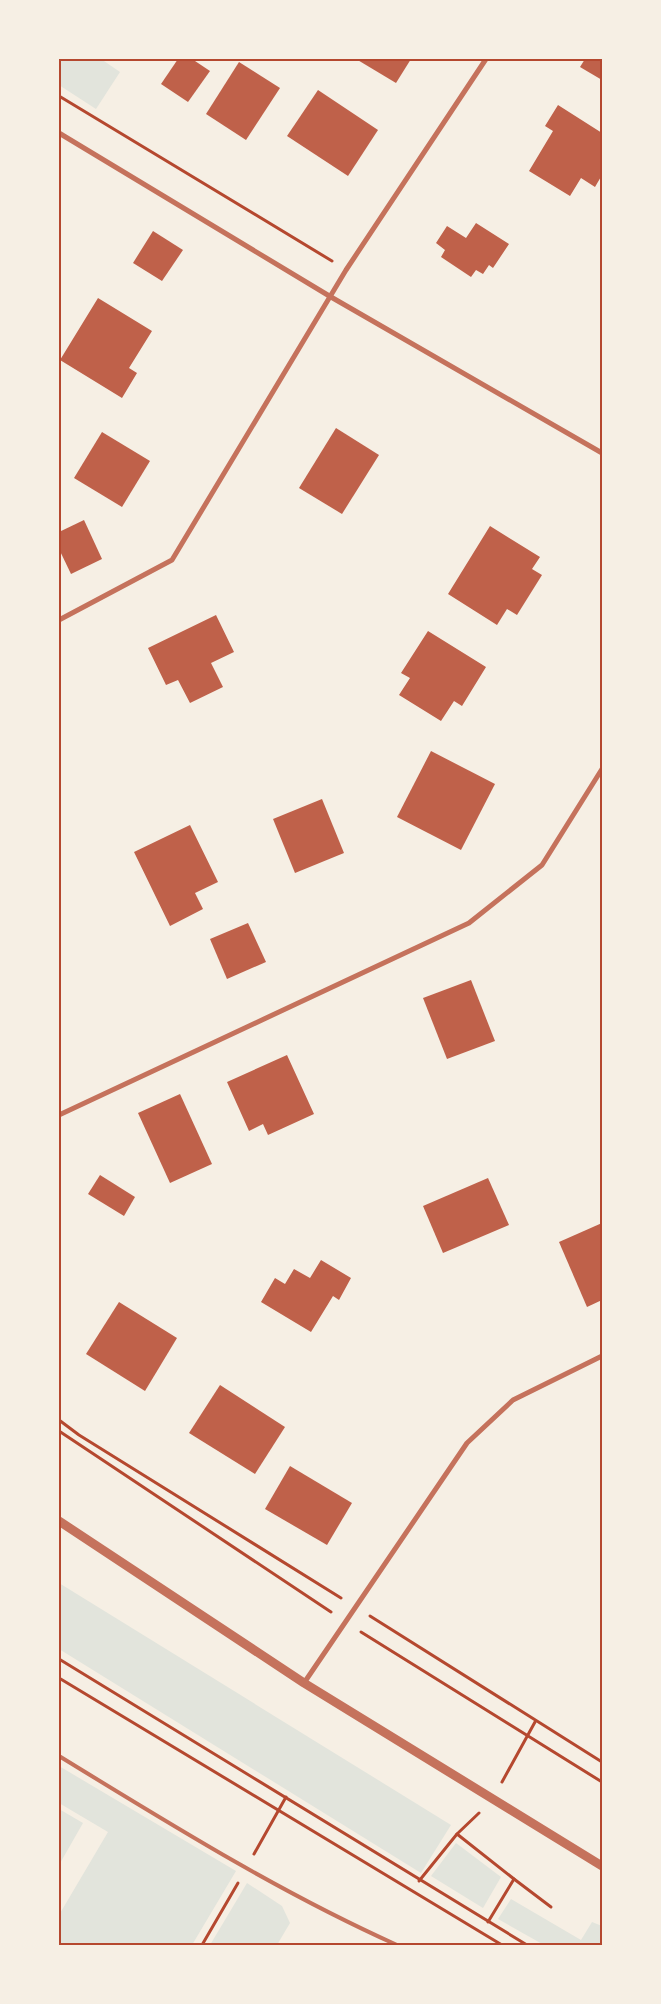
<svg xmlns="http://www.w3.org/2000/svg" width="661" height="2004" font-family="'IBM Plex Sans',sans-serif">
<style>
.green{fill:#e2e4dc}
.building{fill:#bf614a}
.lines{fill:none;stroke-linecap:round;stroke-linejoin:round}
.path{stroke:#b5482f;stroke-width:3}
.service{stroke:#c5725c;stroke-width:4}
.minor{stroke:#c5725c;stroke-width:5}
.tertiary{stroke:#c5725c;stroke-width:9}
.neatline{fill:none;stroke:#b5482f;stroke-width:2}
</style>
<rect width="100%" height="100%" fill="#f6efe4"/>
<g class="green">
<polygon points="59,59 101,59 120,72 96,109 59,85"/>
<polygon points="59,1583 451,1825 421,1873 59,1649"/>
<polygon points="59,1766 236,1871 192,1945 59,1945 59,1915 108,1832 59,1803"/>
<polygon points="59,1809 83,1823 59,1865"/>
<polygon points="456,1843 501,1877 483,1908 431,1876"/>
<polygon points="247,1883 282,1906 290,1923 277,1945 210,1945"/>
<polygon points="511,1899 581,1940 592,1922 602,1926 602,1945 544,1945 498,1919"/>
</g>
<g class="building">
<polygon points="178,59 192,59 210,71 188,102 161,84"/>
<polygon points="356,59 411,59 396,83"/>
<polygon points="585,59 602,59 602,80 580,67"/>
<polygon points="239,62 280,88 246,140 206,114"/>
<polygon points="318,90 378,130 348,176 287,136"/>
<polygon points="558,105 602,133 602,175 595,187 581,178 570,196 529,171 553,131 545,126"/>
<polygon points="476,223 509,244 493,268 489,265 483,274 476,270 471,277 441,257 445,250 436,243 447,226 466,238"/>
<polygon points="153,231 183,250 162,281 133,263"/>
<polygon points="98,298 152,331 129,368 137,373 122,398 60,360"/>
<polygon points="336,428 379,455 342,514 299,488"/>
<polygon points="102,432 150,461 122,507 74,478"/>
<polygon points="84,520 102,559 71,574 59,549 59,532"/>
<polygon points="490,526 540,557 532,569 542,575 517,615 507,609 497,625 448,594"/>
<polygon points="216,615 234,652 211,663 223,687 190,703 178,680 166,685 148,648"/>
<polygon points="428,631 486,667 462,706 454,701 441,721 399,695 410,678 401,673"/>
<polygon points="431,751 495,784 461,850 397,817"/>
<polygon points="322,799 344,853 295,873 273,819"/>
<polygon points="190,825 218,882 195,893 203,909 170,926 134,852"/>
<polygon points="248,923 266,962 227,979 210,939"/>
<polygon points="471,980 495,1041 447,1059 423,998"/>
<polygon points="287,1055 314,1114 268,1135 263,1124 249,1131 227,1082"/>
<polygon points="180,1094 212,1164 170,1183 138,1113"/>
<polygon points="100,1175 135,1197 124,1216 88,1194"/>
<polygon points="488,1178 509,1225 443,1253 423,1206"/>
<polygon points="602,1223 602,1300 587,1307 559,1242"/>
<polygon points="321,1260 351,1278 339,1300 333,1296 311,1332 261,1302 275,1278 285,1284 294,1269 310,1278"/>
<polygon points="119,1302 177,1338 145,1391 86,1354"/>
<polygon points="220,1385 285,1427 255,1474 189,1433"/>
<polygon points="290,1466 352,1503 327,1545 265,1509"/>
</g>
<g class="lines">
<g class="path">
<polyline points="59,96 332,261"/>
<polyline points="59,1420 79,1435 341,1598"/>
<polyline points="59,1431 331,1612"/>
<polyline points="370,1616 602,1762"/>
<polyline points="361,1632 602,1782"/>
<polyline points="59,1659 527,1945"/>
<polyline points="59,1678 502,1945"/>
<polyline points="502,1782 535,1722"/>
<polyline points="479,1813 457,1834 514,1879 488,1922"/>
<polyline points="254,1854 286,1797"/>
<polyline points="514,1879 551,1907"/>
<polyline points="419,1881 457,1834"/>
<polyline points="202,1945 238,1883"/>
</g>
<path class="service" d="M59,1756c111,68 220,136 338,189"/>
<g class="minor">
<polyline points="59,133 331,297 602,453"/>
<polyline points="59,620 172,560 346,270 486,59"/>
<polyline points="59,1115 469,923 542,865 602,769"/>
<polyline points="304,1683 467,1443 513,1400 602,1356"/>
</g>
<polyline class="tertiary" points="59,1521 304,1683 602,1866"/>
</g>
<rect width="661" height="2004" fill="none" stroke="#f6efe4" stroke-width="120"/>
<rect x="60" y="60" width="541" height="1884" class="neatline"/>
</svg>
